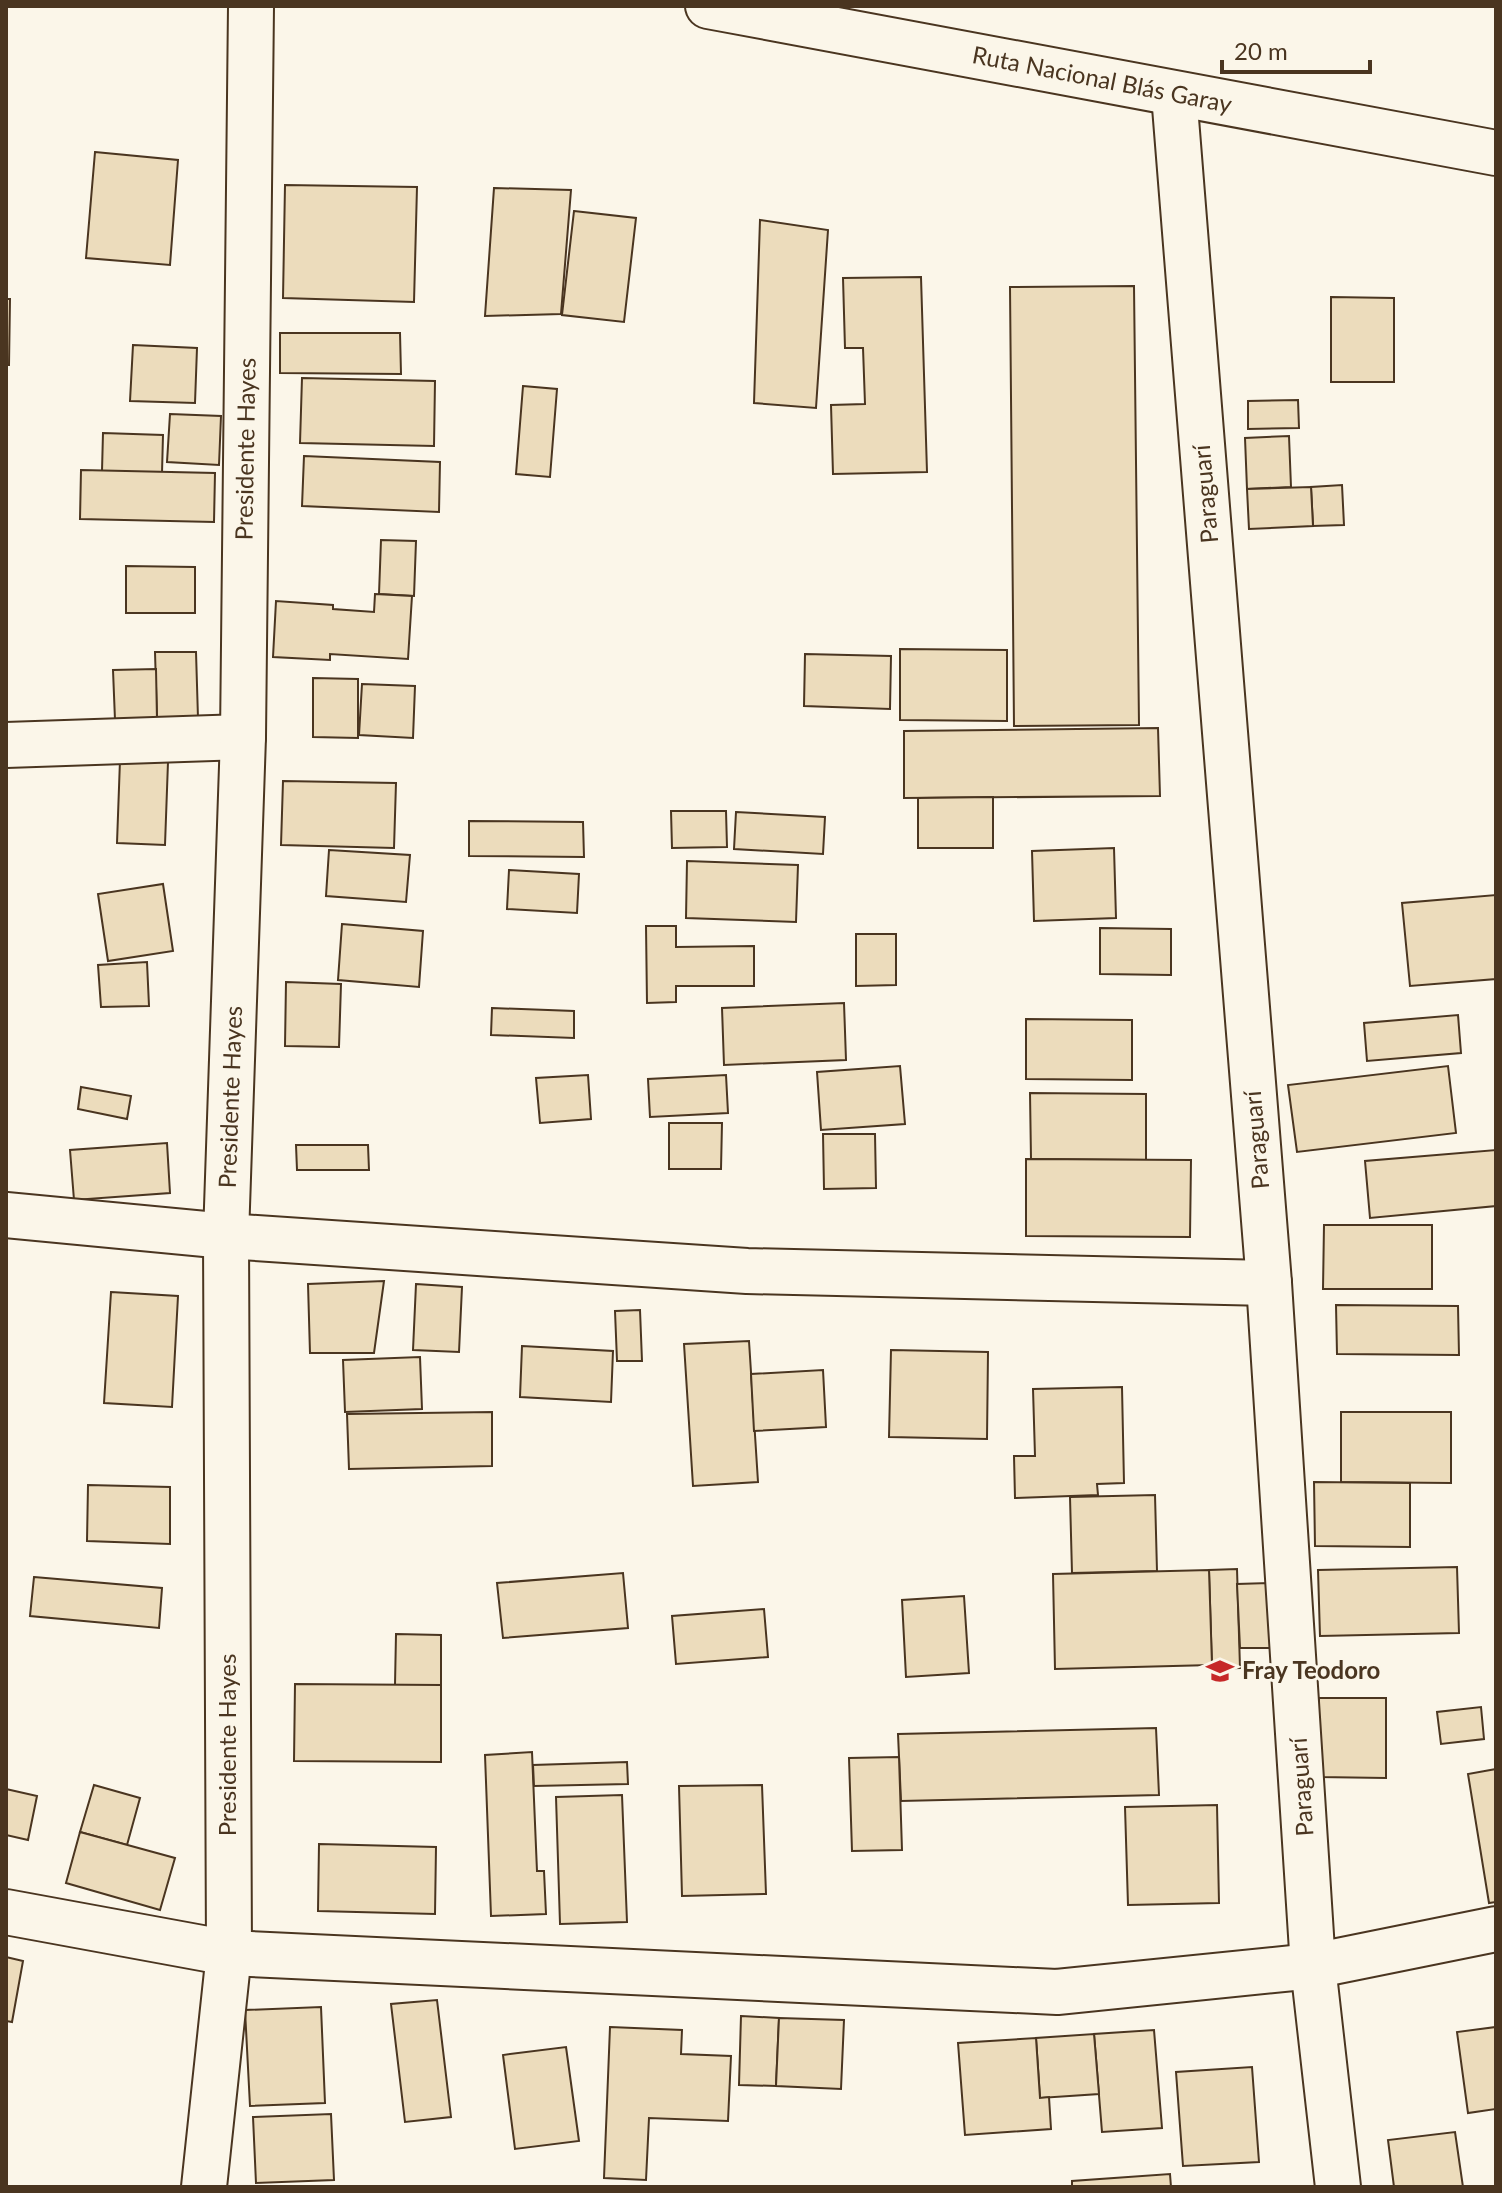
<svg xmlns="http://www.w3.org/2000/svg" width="1502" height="2193" font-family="Lato,sans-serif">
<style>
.building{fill:#ecdcbc;stroke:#4a3520;stroke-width:2}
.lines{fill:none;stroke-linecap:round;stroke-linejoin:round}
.minor-casing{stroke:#4a3520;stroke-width:48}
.trunk-casing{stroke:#4a3520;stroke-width:48}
.minor{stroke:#fbf6e9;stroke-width:44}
.trunk{stroke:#fbf6e9;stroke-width:44}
.labels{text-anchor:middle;stroke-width:6;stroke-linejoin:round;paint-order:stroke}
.street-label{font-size:24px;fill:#4a3520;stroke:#fbf6e9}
.poi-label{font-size:24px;font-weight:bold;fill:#4a3520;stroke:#fbf6e9;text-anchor:start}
</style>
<rect width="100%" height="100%" fill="#fbf6e9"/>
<g class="building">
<polygon points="95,152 178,160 170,265 86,258"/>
<polygon points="285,185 417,187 414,302 283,298"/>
<polygon points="494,188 571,190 561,314 485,316"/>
<polygon points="574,211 636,218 624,322 562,315"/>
<polygon points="760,220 828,230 816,408 754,403"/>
<polygon points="921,277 927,472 833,474 831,405 865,404 863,348 845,348 843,278"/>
<polygon points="1134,286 1139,725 1014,726 1010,287"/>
<polygon points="1331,297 1394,298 1394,382 1331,382"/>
<polygon points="6,299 10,299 9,365 6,365"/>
<polygon points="280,333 400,333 401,374 280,373"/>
<polygon points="133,345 197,348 195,403 130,401"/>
<polygon points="302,378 435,381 434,446 300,443"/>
<polygon points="523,386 557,389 550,477 516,474"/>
<polygon points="1298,400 1299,428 1248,429 1248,401"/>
<polygon points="170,414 221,416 219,465 167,462"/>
<polygon points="103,433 163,435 162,473 102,471"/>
<polygon points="1289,436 1291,487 1247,489 1245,438"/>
<polygon points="304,456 440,462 439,512 302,506"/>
<polygon points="81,470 215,473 214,522 80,519"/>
<polygon points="1342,485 1344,525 1313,526 1311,487"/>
<polygon points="1311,487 1313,526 1249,529 1247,489"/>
<polygon points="381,540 416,541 414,596 379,594"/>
<polygon points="126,566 195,567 195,613 126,613"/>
<polygon points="375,594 412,596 408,659 330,654 330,660 273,657 276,601 333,605 333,609 374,612"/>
<polygon points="900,649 1007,650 1007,721 900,720"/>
<polygon points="155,652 196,652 198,718 157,720"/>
<polygon points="805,654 891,656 890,709 804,706"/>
<polygon points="156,669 157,720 115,720 113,670"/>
<polygon points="313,678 358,679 358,738 313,737"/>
<polygon points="362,684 415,686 413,738 359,735"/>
<polygon points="1158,728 1160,796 904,798 904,731"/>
<polygon points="120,760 168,762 165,845 117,843"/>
<polygon points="283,781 396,783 394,848 281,845"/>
<polygon points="993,797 993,848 918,848 918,798"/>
<polygon points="671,811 726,811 727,847 672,848"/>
<polygon points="736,812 825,817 823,854 734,849"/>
<polygon points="469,821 583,822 584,857 469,856"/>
<polygon points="1114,848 1116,918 1034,921 1032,851"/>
<polygon points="329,850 410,855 406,902 326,896"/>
<polygon points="687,861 798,865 796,922 686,918"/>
<polygon points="509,870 579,874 577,913 507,909"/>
<polygon points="163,884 173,951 108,961 98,894"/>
<polygon points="1496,895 1496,979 1410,986 1402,903"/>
<polygon points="342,924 423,931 419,987 338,980"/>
<polygon points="646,926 676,926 676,947 754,946 754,986 676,986 676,1002 647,1003"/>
<polygon points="1100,928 1171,929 1171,975 1100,974"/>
<polygon points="856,934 896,934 896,985 856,986"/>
<polygon points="147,962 149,1006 101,1007 98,965"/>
<polygon points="286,982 341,984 339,1047 285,1046"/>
<polygon points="844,1003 846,1060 724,1065 722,1008"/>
<polygon points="492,1008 574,1011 574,1038 491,1035"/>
<polygon points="1458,1015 1461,1053 1367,1061 1364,1023"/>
<polygon points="1026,1019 1132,1020 1132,1080 1026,1079"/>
<polygon points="900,1066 905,1124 821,1130 817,1072"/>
<polygon points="1448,1066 1456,1133 1297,1152 1288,1085"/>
<polygon points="588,1075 591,1119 540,1123 536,1078"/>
<polygon points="726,1075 728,1113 650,1117 648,1079"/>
<polygon points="81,1087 131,1096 127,1119 78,1109"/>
<polygon points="1030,1093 1146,1094 1146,1160 1031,1159"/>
<polygon points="669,1123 722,1123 721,1169 669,1169"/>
<polygon points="823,1134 875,1134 876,1188 824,1189"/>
<polygon points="167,1143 170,1193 74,1200 70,1150"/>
<polygon points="296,1145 368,1145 369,1170 297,1170"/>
<polygon points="1496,1150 1496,1206 1370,1218 1365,1161"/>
<polygon points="1026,1159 1191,1160 1190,1237 1026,1236"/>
<polygon points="1324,1225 1432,1225 1432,1289 1323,1289"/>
<polygon points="384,1281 374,1353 310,1353 308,1284"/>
<polygon points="416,1284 462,1287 459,1352 413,1350"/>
<polygon points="111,1292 178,1296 172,1407 104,1403"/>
<polygon points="1336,1305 1458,1306 1459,1355 1337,1354"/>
<polygon points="640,1310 642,1361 617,1361 615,1311"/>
<polygon points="749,1341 758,1482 693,1486 684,1344"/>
<polygon points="522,1346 613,1351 611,1402 520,1397"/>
<polygon points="891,1350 988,1352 987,1439 889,1437"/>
<polygon points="420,1357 422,1409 345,1412 343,1360"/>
<polygon points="823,1370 826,1427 754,1431 751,1374"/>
<polygon points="1122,1387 1124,1483 1097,1484 1098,1495 1015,1498 1014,1456 1035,1456 1033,1389"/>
<polygon points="492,1412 492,1466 349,1469 347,1414"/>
<polygon points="1341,1412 1451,1412 1451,1483 1341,1482"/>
<polygon points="1314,1482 1410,1483 1410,1547 1315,1546"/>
<polygon points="88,1485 170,1487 170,1544 87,1541"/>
<polygon points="1155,1495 1157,1571 1072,1573 1070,1497"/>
<polygon points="1457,1567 1459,1633 1320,1636 1318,1570"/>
<polygon points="1237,1569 1240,1668 1212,1669 1209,1570"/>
<polygon points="1209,1570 1212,1665 1055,1669 1053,1574"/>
<polygon points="623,1573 628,1628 503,1638 497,1583"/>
<polygon points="34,1577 162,1588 159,1628 30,1616"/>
<polygon points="1269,1583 1271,1648 1240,1648 1237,1584"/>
<polygon points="964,1596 969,1673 906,1677 902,1600"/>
<polygon points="764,1609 768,1657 676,1664 672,1616"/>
<polygon points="396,1634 441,1635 441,1685 395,1685"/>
<polygon points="295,1684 441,1685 441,1762 294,1761"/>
<polygon points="1319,1698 1386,1698 1386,1778 1318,1777"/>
<polygon points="1481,1707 1484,1739 1441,1744 1437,1712"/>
<polygon points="1156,1728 1159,1795 901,1801 898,1734"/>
<polygon points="532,1752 537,1871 544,1871 546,1914 491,1916 485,1755"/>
<polygon points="899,1757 902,1850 852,1851 849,1758"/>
<polygon points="627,1762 628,1784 534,1786 533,1765"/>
<polygon points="1496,1769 1496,1902 1489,1903 1468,1774"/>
<polygon points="94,1785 140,1798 127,1845 80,1832"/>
<polygon points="762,1785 766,1894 682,1896 679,1786"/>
<polygon points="6,1789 37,1796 28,1840 6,1835"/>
<polygon points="622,1795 627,1922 560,1924 556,1797"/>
<polygon points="1217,1805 1219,1903 1128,1905 1125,1807"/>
<polygon points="80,1832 175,1858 160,1910 66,1883"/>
<polygon points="319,1844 436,1847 435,1914 318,1911"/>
<polygon points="6,1957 23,1961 12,2022 6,2021"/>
<polygon points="437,2000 451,2117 405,2122 391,2004"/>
<polygon points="321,2007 325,2103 250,2106 245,2010"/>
<polygon points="741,2016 779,2018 776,2086 739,2085"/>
<polygon points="779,2018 844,2020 841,2089 776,2086"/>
<polygon points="610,2027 682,2030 681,2054 731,2056 728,2121 649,2118 646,2180 604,2178"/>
<polygon points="1496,2027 1496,2109 1468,2113 1457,2032"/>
<polygon points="1154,2030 1162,2128 1102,2132 1094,2034"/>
<polygon points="1094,2034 1099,2094 1040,2098 1036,2038"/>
<polygon points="1036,2038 1040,2098 1049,2097 1051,2129 965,2135 958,2043"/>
<polygon points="566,2047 579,2141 515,2149 503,2055"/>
<polygon points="1252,2067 1259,2162 1183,2166 1176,2072"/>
<polygon points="331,2114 334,2180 256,2183 253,2117"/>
<polygon points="1455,2132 1463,2187 1394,2187 1388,2140"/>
<polygon points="1170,2174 1171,2187 1072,2187 1072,2181"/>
</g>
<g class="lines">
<g class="minor-casing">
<g id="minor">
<polyline points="1174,94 1269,1283 1313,1966 1338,2187"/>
<polyline points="6,745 243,737"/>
<polyline points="6,1215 226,1236 747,1271 1269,1283"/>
<polyline points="6,1912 229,1953 1057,1992 1313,1966 1496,1929"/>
<polyline points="204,2187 229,1953 226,1236 243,737 251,6"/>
</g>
</g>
<g class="trunk-casing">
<polyline id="trunk" points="708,6 1496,153"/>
</g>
<use href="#minor" class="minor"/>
<use href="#trunk" class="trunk"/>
</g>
<defs>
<g id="school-bare" transform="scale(2.16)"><path d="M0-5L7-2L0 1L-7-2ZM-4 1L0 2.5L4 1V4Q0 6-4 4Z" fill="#c62828" stroke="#fbf6e9" stroke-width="2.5" paint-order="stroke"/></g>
</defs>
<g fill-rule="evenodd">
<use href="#school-bare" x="1220" y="1671"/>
</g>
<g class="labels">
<g class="street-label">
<text transform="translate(1102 80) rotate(11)" y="8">Ruta Nacional Blás Garay</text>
<text transform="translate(246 449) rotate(-89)" y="8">Presidente Hayes</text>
<text transform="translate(1206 494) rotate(-95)" y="8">Paraguarí</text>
<text transform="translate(231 1097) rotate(-88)" y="8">Presidente Hayes</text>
<text transform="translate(1257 1140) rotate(-95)" y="8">Paraguarí</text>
<text transform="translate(228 1745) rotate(-90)" y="8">Presidente Hayes</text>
<text transform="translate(1302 1787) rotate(-94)" y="8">Paraguarí</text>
</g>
<g class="poi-label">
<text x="1242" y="1679">Fray Teodoro</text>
</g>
</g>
<rect width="1502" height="2193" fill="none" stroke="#4a3520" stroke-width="16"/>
<path d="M1222 60v12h148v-12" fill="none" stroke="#4a3520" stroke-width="4"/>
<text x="1234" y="60" font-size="24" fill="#4a3520" stroke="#fbf6e9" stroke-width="6" paint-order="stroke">20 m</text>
</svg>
